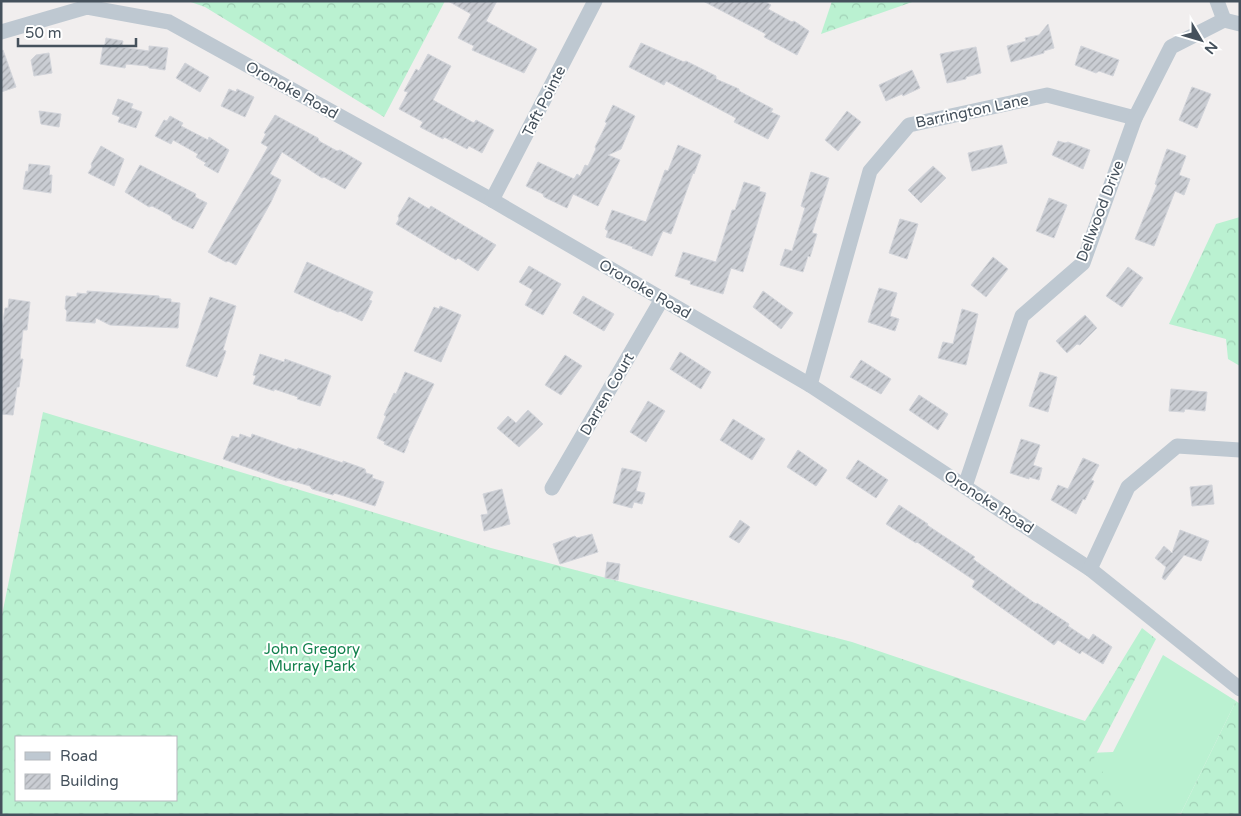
<svg xmlns="http://www.w3.org/2000/svg" width="1241" height="816" font-family="'Varela Round',sans-serif">
<style>
.grass{fill:#baf1d1}
.forest{fill:url(#forest-crowns);fill-rule:evenodd}
.building{fill:url(#building-hatch);stroke:#d2d4da}
.lines{fill:none;stroke-linecap:round;stroke-linejoin:round}
.minor{stroke:#bec8d1;stroke-width:15}
.labels{text-anchor:middle;stroke-width:4;stroke-linejoin:round;paint-order:stroke}
.street-label{font-size:15px;fill:#45515c;stroke:#fff}
.park-label{font-size:15px;fill:#12814d;stroke:#fff}
</style>
<defs>
<pattern id="forest-crowns" width="20" height="18" patternUnits="userSpaceOnUse" patternTransform="scale(1.25)"><rect width="20" height="18" fill="#baf1d1"/><path d="M2 6a3 3 0 1 1 6 0M12 15a3 3 0 1 1 6 0" fill="none" stroke="#a1d0b6"/></pattern>
<pattern id="building-hatch" width="6" height="6" patternUnits="userSpaceOnUse" patternTransform="scale(1.25)"><rect width="6" height="6" fill="#cacdd3"/><path d="M-1 1l2-2M0 6l6-6M5 7l2-2" fill="none" stroke="#a6a9ae"/></pattern>
</defs>
<rect width="100%" height="100%" fill="#f1eeee"/>
<polygon class="grass" points="1163,655 1236,701 1181,813 1167,815 763,815 1088,753 1113,752"/>
<g class="forest">
<polygon points="188,1 445,1 384,117 205,7"/>
<polygon points="832,1 915,1 821,34"/>
<polygon points="1240,217 1240,366 1228,359 1226,339 1169,324 1216,224"/>
<path d="M43,412l448,136 361,94 233,79 57,-93 14,11 -62,119 35,57h-1128v-195zM16,737h160v63h-160z"/>
<polygon points="1236,701 1240,704 1240,815 1183,815 1181,813"/>
</g>
<g class="building">
<polygon points="448,1 497,1 486,21 537,49 524,73 472,50 474,46 458,38 471,14"/>
<polygon points="703,1 764,1 771,5 768,9 792,22 794,21 809,31 797,55 764,37 766,34"/>
<polygon points="1048,24 1054,48 1044,51 1044,53 1011,62 1007,46 1026,41 1025,38 1039,35"/>
<polygon points="106,38 123,41 122,47 149,51 149,46 168,48 165,70 149,68 148,66 126,64 125,68 100,64 103,46 105,44"/>
<polygon points="641,43 684,62 686,61 716,76 716,79 739,89 739,91 773,109 771,112 780,116 768,139 734,122 736,118 666,81 664,85 629,67"/>
<polygon points="1081,46 1119,60 1113,76 1099,71 1096,73 1075,65"/>
<polygon points="976,47 981,73 966,77 966,79 947,83 940,54"/>
<polygon points="3,50 16,87 1,92 1,51"/>
<polygon points="49,53 52,73 34,76 31,60 36,55"/>
<polygon points="428,54 451,66 433,100 474,123 476,120 494,130 482,153 469,146 467,149 444,137 443,139 420,127 423,122 399,109 408,92 404,91 416,69 419,71"/>
<polygon points="185,63 209,77 200,92 176,78"/>
<polygon points="912,70 920,88 903,96 902,94 886,101 879,85"/>
<polygon points="1192,87 1211,94 1197,128 1179,120"/>
<polygon points="229,89 236,92 237,89 254,97 245,117 221,106"/>
<polygon points="118,99 133,104 131,108 142,112 136,128 118,122 120,117 112,114"/>
<polygon points="613,105 635,116 621,149 608,155 620,160 598,206 573,194 567,208 544,197 543,194 526,186 538,162 574,179 577,174 580,176 585,165 588,166 596,149 595,147 607,123 605,122"/>
<polygon points="39,111 61,114 59,127 41,124"/>
<polygon points="847,111 861,122 838,151 825,140"/>
<polygon points="275,115 318,138 319,141 337,151 340,150 362,163 345,189 324,177 322,178 282,152 270,174 281,180 271,202 236,265 228,261 226,262 208,252 268,147 261,143 266,134 264,133"/>
<polygon points="170,116 183,123 181,126 208,140 209,137 229,150 218,173 204,165 206,163 196,157 198,154 173,140 171,144 155,136 164,120 167,121"/>
<polygon points="1058,141 1065,143 1068,142 1090,150 1083,169 1052,155"/>
<polygon points="678,145 701,155 694,174 693,173 671,234 663,231 652,256 632,248 633,247 606,237 608,231 605,229 612,210 646,222 665,170 668,171"/>
<polygon points="1002,145 1007,163 972,171 968,153"/>
<polygon points="101,146 124,159 114,186 88,173 92,167 91,164"/>
<polygon points="1167,149 1186,156 1179,175 1190,179 1184,195 1175,191 1154,246 1135,239 1157,185 1155,184"/>
<polygon points="29,164 50,166 49,175 52,175 51,193 23,189 26,171 28,172"/>
<polygon points="140,165 196,194 195,197 207,203 193,229 172,219 171,216 152,206 149,207 125,192"/>
<polygon points="933,166 946,178 921,203 908,190"/>
<polygon points="811,172 829,178 812,233 817,234 810,257 808,256 803,272 780,265 785,249 792,251 805,208 801,206"/>
<polygon points="744,182 760,187 759,191 766,193 743,272 731,268 723,294 690,284 691,281 675,276 683,252 716,262 732,210 735,210"/>
<polygon points="409,197 429,209 431,206 496,245 478,271 458,258 456,260 396,224 399,219 398,216"/>
<polygon points="1049,198 1067,205 1054,238 1036,231"/>
<polygon points="900,219 918,224 907,259 889,253"/>
<polygon points="993,257 1008,269 986,297 971,285"/>
<polygon points="307,262 373,292 369,300 372,301 362,321 340,311 338,312 294,292"/>
<polygon points="529,266 561,284 543,315 525,305 533,290 519,282"/>
<polygon points="1128,267 1143,278 1122,307 1106,296"/>
<polygon points="879,288 897,293 890,316 899,319 895,331 868,322"/>
<polygon points="87,291 159,296 159,298 171,299 171,302 180,303 178,328 110,325 96,318 95,323 66,321 67,311 65,309 66,296 77,297 77,293 87,294"/>
<polygon points="763,291 793,313 781,329 753,307"/>
<polygon points="583,296 614,314 604,331 573,313"/>
<polygon points="210,297 236,306 223,350 226,351 217,377 186,366"/>
<polygon points="9,299 30,302 27,330 23,330 20,359 23,359 19,387 17,387 13,415 1,414 1,337 5,308 8,308"/>
<polygon points="440,306 461,315 441,362 414,351 434,307 439,309"/>
<polygon points="962,309 978,314 966,365 938,358 943,342 953,344"/>
<polygon points="1085,315 1097,328 1080,345 1077,344 1067,353 1056,341"/>
<polygon points="680,352 711,372 701,389 670,369"/>
<polygon points="260,354 284,362 285,359 329,375 331,376 320,406 297,399 298,397 274,389 274,391 253,384 256,376 253,375"/>
<polygon points="565,355 582,366 561,395 545,385"/>
<polygon points="861,360 891,379 881,394 850,377"/>
<polygon points="405,372 434,384 408,440 409,441 404,453 384,444 385,442 377,438 386,416 384,415 394,393 396,394"/>
<polygon points="1040,372 1057,377 1048,412 1029,406"/>
<polygon points="1171,389 1207,392 1205,411 1185,409 1184,412 1169,411"/>
<polygon points="919,395 948,414 938,430 909,410"/>
<polygon points="648,401 665,411 646,442 630,432"/>
<polygon points="528,410 543,424 519,447 497,428 508,416 516,423"/>
<polygon points="733,419 765,439 752,460 720,440"/>
<polygon points="240,434 251,438 252,434 297,450 298,448 343,463 343,461 365,469 366,473 373,475 372,478 384,482 375,506 344,496 334,493 333,495 312,489 310,486 289,480 286,481 223,459 232,436 239,438"/>
<polygon points="1021,439 1040,445 1033,465 1042,468 1039,480 1029,477 1029,479 1010,473"/>
<polygon points="798,450 827,470 816,486 787,467"/>
<polygon points="1083,458 1099,465 1091,480 1094,481 1085,500 1083,499 1076,514 1051,500 1058,485 1068,489"/>
<polygon points="858,460 888,480 876,498 846,478"/>
<polygon points="622,468 641,472 636,491 645,493 642,504 634,502 632,508 613,503"/>
<polygon points="1212,485 1214,504 1192,506 1190,487"/>
<polygon points="502,489 510,524 484,531 481,515 488,514 483,494"/>
<polygon points="899,505 928,524 927,525 975,557 973,559 1036,604 1037,603 1069,624 1068,626 1089,640 1093,634 1112,647 1103,664 1082,651 1080,654 1058,640 1054,645 972,587 975,581 917,542 916,543 886,524"/>
<polygon points="740,520 750,527 739,543 729,537"/>
<polygon points="1180,530 1209,541 1201,561 1184,555 1165,580 1162,578 1166,567 1155,558 1164,546 1172,553"/>
<polygon points="592,534 598,552 560,564 553,544 575,536 577,538"/>
<polygon points="607,562 620,564 618,580 605,578"/>
</g>
<g class="lines">
<g class="minor">
<polyline points="1217,1 1224,20"/>
<polyline points="1,32 87,7 169,22 492,200 810,385 1090,569 1240,689"/>
<polyline points="492,200 595,1"/>
<polyline points="810,385 870,171 909,125 1047,95 1135,118"/>
<polyline points="965,486 1022,316 1083,263 1135,118 1171,47 1224,20 1240,24"/>
<polyline points="552,488 662,299"/>
<polyline points="1090,569 1128,487 1177,446 1240,450"/>
</g>
</g>
<g class="labels">
<g class="street-label">
<text transform="translate(292 90) rotate(29)" y="5">Oronoke Road</text>
<text transform="translate(544 101) rotate(-63)" y="5">Taft Pointe</text>
<text transform="translate(972 111) rotate(-12)" y="5">Barrington Lane</text>
<text transform="translate(1100 211) rotate(-69)" y="5">Dellwood Drive</text>
<text transform="translate(645 289) rotate(30)" y="5">Oronoke Road</text>
<text transform="translate(607 394) rotate(-60)" y="5">Darren Court</text>
<text transform="translate(989 502) rotate(33)" y="5">Oronoke Road</text>
</g>
<g class="park-label">
<text x="312" y="654">John Gregory<tspan x="312" dy="17">Murray Park</tspan></text>
</g>
</g>
<rect width="1241" height="816" fill="none" stroke="#45515c" stroke-width="5"/>
<rect x="15" y="736" width="162" height="65" fill="#ffffff" stroke="#b5b9be"/>
<rect x="25" y="752" width="25" height="8" fill="#bec8d1" stroke="#b5b9be"/>
<text x="60" y="761" font-size="15" fill="#45515c">Road</text>
<rect x="25" y="774" width="25" height="15" fill="url(#building-hatch)" stroke="#b5b9be"/>
<text x="60" y="786" font-size="15" fill="#45515c">Building</text>
<g transform="translate(1201 40) rotate(128)" stroke="#ffffff" stroke-width="4" paint-order="stroke">
<path d="M0-4L9 19L0 12L-9 19Z" fill="#45515c"/>
<text y="-8" font-size="14" font-weight="bold" text-anchor="middle" fill="#45515c">N</text>
</g>
<path d="M18 38v8h118v-8" fill="none" stroke="#45515c" stroke-width="2.5"/>
<text x="25" y="38" font-size="15" fill="#45515c" stroke="#ffffff" stroke-width="4" paint-order="stroke">50 m</text>
</svg>
